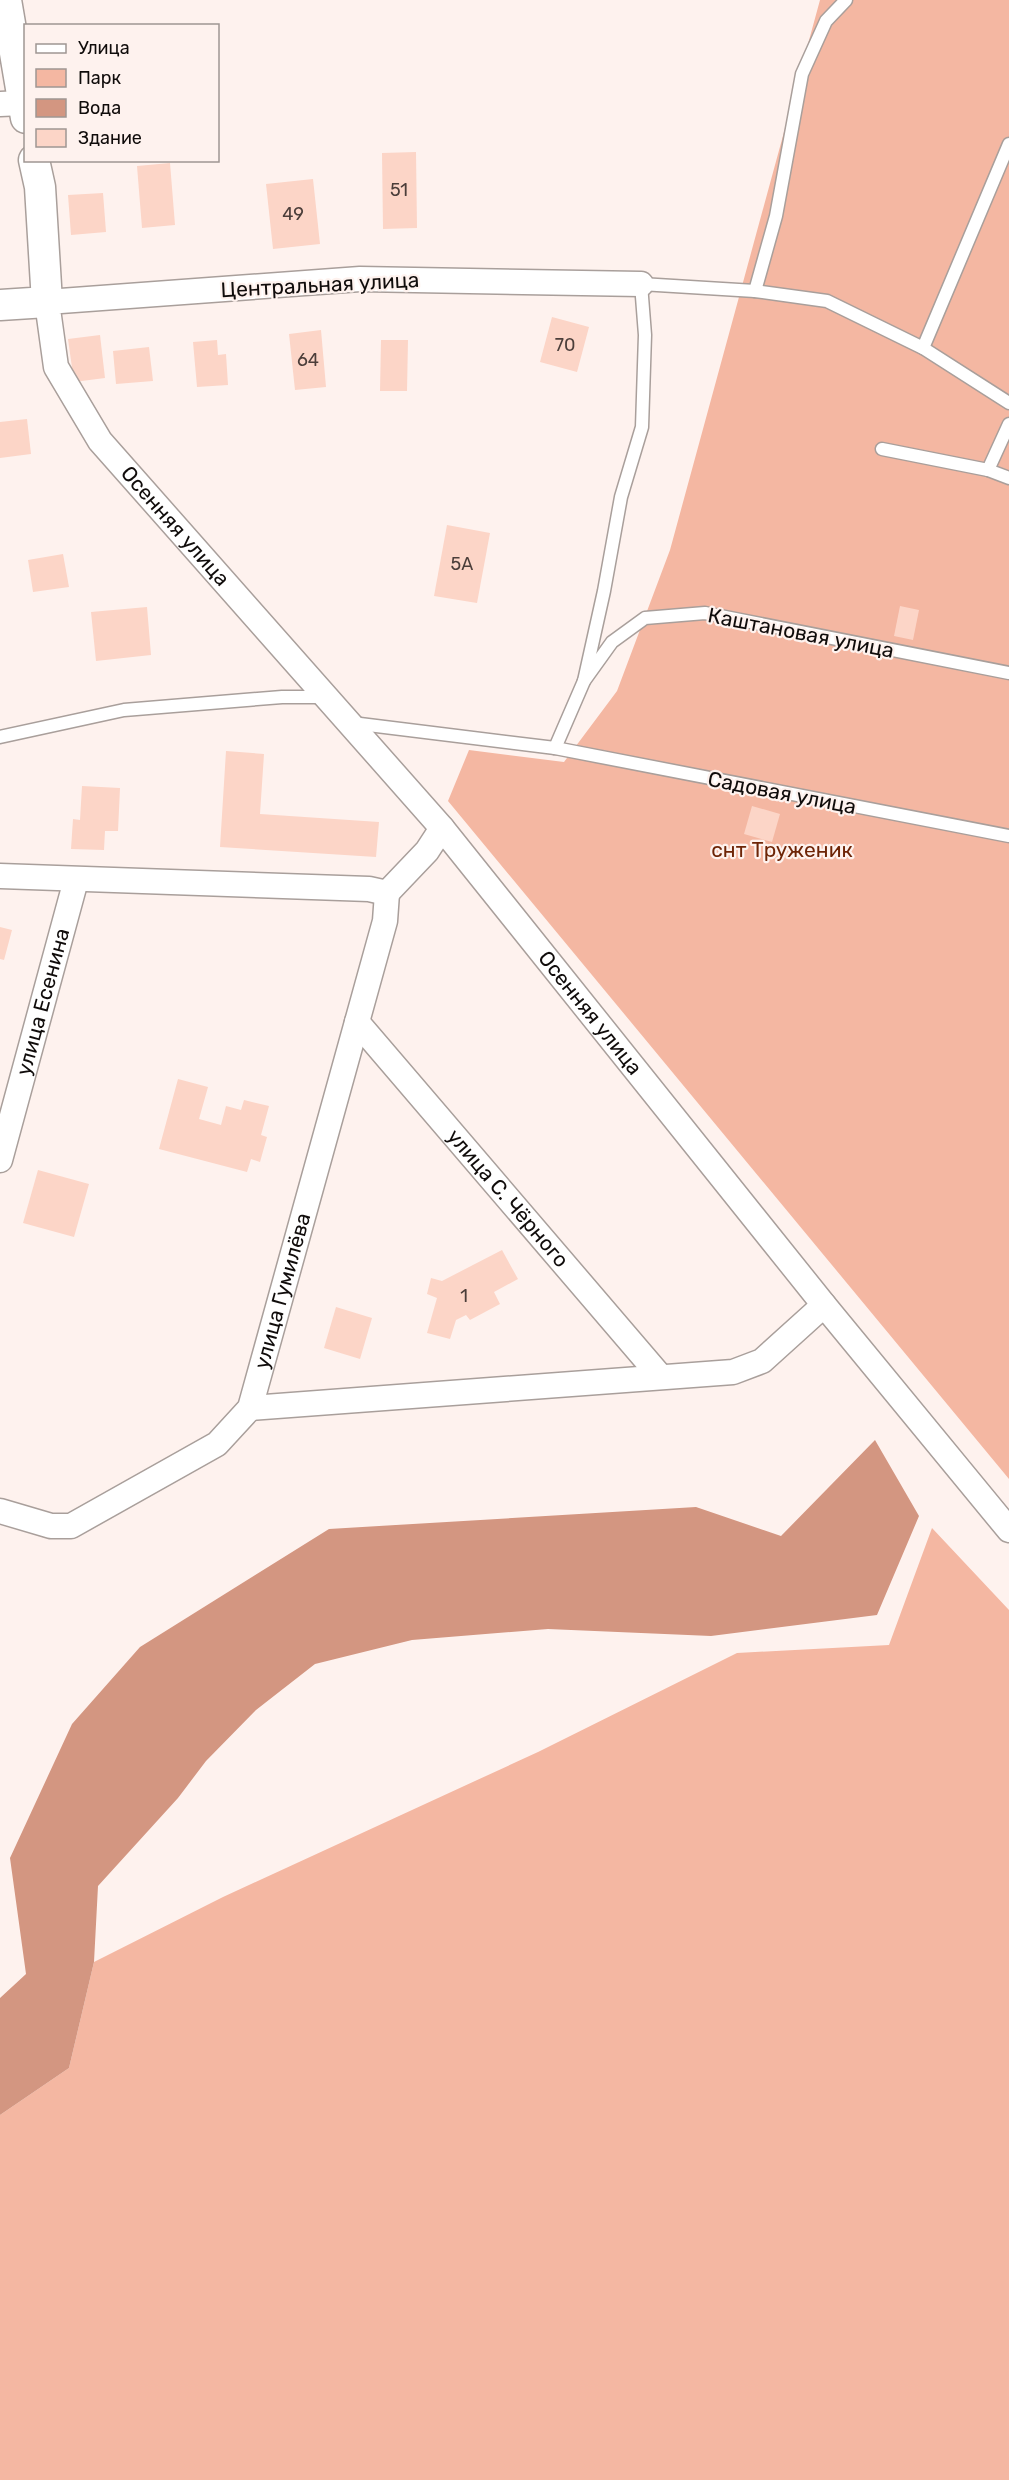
<svg xmlns="http://www.w3.org/2000/svg" width="1009" height="2480" font-family="Rubik,sans-serif">
<style>
.green{fill:#f4b7a2}
.water{fill:#d39681}
.building{fill:#fcd5c7}
.lines{fill:none;stroke-linecap:round;stroke-linejoin:round}
.service-casing{stroke:#a99f9b;stroke-width:15}
.minor-casing{stroke:#a99f9b;stroke-width:27}
.tertiary-casing{stroke:#a99f9b;stroke-width:33}
.service{stroke:#fff;stroke-width:12}
.minor{stroke:#fff;stroke-width:24}
.tertiary{stroke:#fff;stroke-width:30}
.labels{text-anchor:middle;stroke-width:4.5;stroke-linejoin:round;paint-order:stroke}
.number-label{font-size:18px;fill:#4b3e3a}
.street-label{font-size:21px;fill:#100c0b;stroke:#fef2ee}
.park-label{font-size:21px;fill:#6e2507;stroke:#fef2ee}
</style>
<rect width="100%" height="100%" fill="#fef2ee"/>
<g class="green">
<polygon points="820,0 1009,0 1009,1479 448,801 469,750 564,762 617,691 670,550"/>
<polygon points="932,1528 1009,1610 1009,2480 0,2480 0,2115 69,2068 94,1962 223,1897 538,1752 737,1653 889,1645"/>
</g>
<polygon class="water" points="875,1440 919,1516 877,1615 711,1636 548,1629 412,1640 315,1664 256,1710 206,1761 178,1798 98,1886 94,1962 69,2068 0,2115 0,1998 26,1974 10,1858 72,1724 140,1647 329,1529 696,1507 781,1536"/>
<g class="building">
<polygon points="416,152 417,228 383,229 382,153"/>
<polygon points="170,163 175,225 142,228 137,166"/>
<polygon points="313,179 320,244 273,249 266,184"/>
<polygon points="103,193 106,232 71,235 68,195"/>
<polygon points="552,317 589,327 577,372 540,362"/>
<polygon points="321,330 326,387 295,390 289,334"/>
<polygon points="100,335 105,378 74,382 68,339"/>
<polygon points="217,340 218,355 226,354 228,385 197,387 193,342"/>
<polygon points="381,340 408,340 407,391 380,391"/>
<polygon points="149,347 153,381 116,384 113,351"/>
<polygon points="27,419 31,454 0,458 0,422"/>
<polygon points="447,525 490,533 477,603 434,596"/>
<polygon points="63,554 69,587 33,592 28,560"/>
<polygon points="900,606 919,610 913,640 894,636"/>
<polygon points="147,607 151,655 96,661 91,612"/>
<polygon points="226,751 264,754 260,814 379,822 376,857 220,847"/>
<polygon points="82,786 120,788 118,831 105,831 104,850 71,849 73,819 80,820"/>
<polygon points="752,806 780,814 772,842 744,834"/>
<polygon points="0,927 12,930 4,960 0,959"/>
<polygon points="178,1079 208,1087 199,1119 221,1125 226,1106 241,1110 244,1100 269,1106 261,1135 267,1137 260,1162 251,1159 247,1172 159,1149"/>
<polygon points="38,1170 89,1184 74,1237 23,1223"/>
<polygon points="502,1250 518,1279 494,1292 500,1304 470,1320 466,1315 456,1320 450,1339 427,1333 437,1298 427,1294 431,1278 442,1281"/>
<polygon points="336,1307 372,1318 360,1359 324,1348"/>
</g>
<g class="lines">
<g class="service-casing">
<g id="service">
<polyline points="755,291 776,216 802,74 826,21 846,0"/>
<polyline points="923,348 1009,144"/>
<polyline points="882,449 988,470 1009,478"/>
<polyline points="988,470 1009,424"/>
<polyline points="584,681 604,591 621,497 642,427 645,335 641,284 755,291 827,301 923,348 1009,403"/>
<polyline points="352,723 555,748 1009,836"/>
<polyline points="0,737 124,710 282,697 324,697"/>
<polyline points="555,748 584,681 612,642 645,618 705,613 1009,673"/>
</g>
</g>
<g class="minor-casing">
<g id="minor">
<polyline points="0,104 22,103"/>
<path id="s1" d="M641,284l-281,-5 -313,23 9,65 44,74 342,387 382,477 185,225"/>
<polyline points="0,876 369,889 387,893"/>
<polyline points="387,893 427,851 442,828"/>
<path id="s2" d="M357,1022l303,354"/>
<path id="s3" d="M0,1160l76,-280"/>
<polyline points="250,1408 733,1372 762,1361 824,1305"/>
<path id="s4" d="M0,1511l51,15h20l146,-82 33,-36 135,-487 2,-28"/>
</g>
</g>
<g class="tertiary-casing">
<g id="tertiary">
<polyline points="6,0 26,118"/>
<polyline points="0,305 47,302 40,187 34,160"/>
</g>
</g>
<use href="#service" class="service"/>
<use href="#minor" class="minor"/>
<use href="#tertiary" class="tertiary"/>
</g>
<g class="labels">
<g class="number-label">
<text x="399" y="196">51</text>
<text x="293" y="220">49</text>
<text x="565" y="351">70</text>
<text x="308" y="366">64</text>
<text x="462" y="570">5А</text>
<text x="464" y="1302">1</text>
</g>
<g class="street-label">
<text transform="translate(320 285) rotate(-3)" y="7">Центральная улица</text>
<text dy="7" stroke="none"><textPath href="#s1" startOffset="860">Осенняя улица</textPath></text>
<text transform="translate(801 633) rotate(11)" y="7">Каштановая улица</text>
<text transform="translate(782 793) rotate(11)" y="7">Садовая улица</text>
<text dy="7" stroke="none"><textPath href="#s3" startOffset="164">улица Есенина</textPath></text>
<text dy="7" stroke="none"><textPath href="#s1" startOffset="1500">Осенняя улица</textPath></text>
<text dy="7" stroke="none"><textPath href="#s2" startOffset="232">улица С. Чёрного</textPath></text>
<text dy="7" stroke="none"><textPath href="#s4" startOffset="411">улица Гумилёва</textPath></text>
</g>
<g class="park-label">
<text x="782" y="857">снт Труженик</text>
</g>
</g>
<rect x="24" y="24" width="195" height="138" fill="#fef2ee" stroke="#9f9693" stroke-width="1.5"/>
<rect x="36" y="44" width="30" height="9" fill="#ffffff" stroke="#9f9693" stroke-width="1.5"/>
<text x="78" y="54" font-size="18" fill="#100c0b">Улица</text>
<rect x="36" y="69" width="30" height="18" fill="#f4b7a2" stroke="#9f9693" stroke-width="1.5"/>
<text x="78" y="84" font-size="18" fill="#100c0b">Парк</text>
<rect x="36" y="99" width="30" height="18" fill="#d39681" stroke="#9f9693" stroke-width="1.5"/>
<text x="78" y="114" font-size="18" fill="#100c0b">Вода</text>
<rect x="36" y="129" width="30" height="18" fill="#fcd5c7" stroke="#9f9693" stroke-width="1.5"/>
<text x="78" y="144" font-size="18" fill="#100c0b">Здание</text>
</svg>
